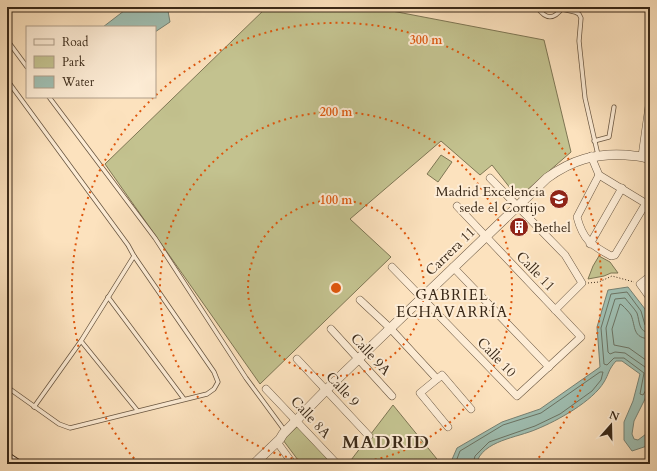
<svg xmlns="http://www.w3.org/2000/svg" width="657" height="471" font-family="Cardo,serif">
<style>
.green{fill:#c3c28f;stroke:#7e7654}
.water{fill:#9fbeb1;stroke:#778274}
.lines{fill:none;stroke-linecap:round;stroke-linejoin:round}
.shore{stroke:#6c7464;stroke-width:1}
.service-casing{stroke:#6a5742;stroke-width:5}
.minor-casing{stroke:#6a5742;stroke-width:8}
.tertiary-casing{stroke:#6a5742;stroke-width:10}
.secondary-casing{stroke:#3a2918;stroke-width:12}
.path{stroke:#3a2918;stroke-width:1;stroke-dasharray:1 2;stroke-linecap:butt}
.service{stroke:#fdecd5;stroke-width:3.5}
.minor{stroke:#fdecd5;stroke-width:7}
.tertiary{stroke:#fdecd5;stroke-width:9}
.secondary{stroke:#fdecd5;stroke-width:10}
.ring{fill:none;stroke:#df570d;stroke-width:2;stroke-dasharray:2 4}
.labels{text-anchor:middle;stroke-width:4;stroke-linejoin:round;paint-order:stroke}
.poi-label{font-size:14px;fill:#3a2918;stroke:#fdecd5;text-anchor:end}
.street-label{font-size:14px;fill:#3a2918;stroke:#fdecd5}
.neighbourhood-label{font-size:15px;letter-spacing:1px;fill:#3a2918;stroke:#fdecd5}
.district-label{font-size:18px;font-weight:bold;letter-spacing:1px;fill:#3a2918;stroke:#fdecd5}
.centre{fill:#df570d;stroke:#fdecd5;stroke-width:2}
.ring-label{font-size:12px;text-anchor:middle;font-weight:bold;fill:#df570d;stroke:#fdecd5;stroke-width:4;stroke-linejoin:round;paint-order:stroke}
</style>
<rect width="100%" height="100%" fill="#fce2be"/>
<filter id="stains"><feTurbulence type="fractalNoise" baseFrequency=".005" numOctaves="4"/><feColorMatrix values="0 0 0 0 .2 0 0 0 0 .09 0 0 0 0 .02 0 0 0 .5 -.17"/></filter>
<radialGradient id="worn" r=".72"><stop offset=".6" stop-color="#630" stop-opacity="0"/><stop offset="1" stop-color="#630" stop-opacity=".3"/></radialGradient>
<g class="green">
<polygon points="267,7 371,7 544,40 571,152 518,198 492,165 480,175 441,141 350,219 391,257 260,384 105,164"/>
<polygon points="441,155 452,162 438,182 427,174"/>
<polygon points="599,256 610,262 618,273 611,273 604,276 588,279 593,266"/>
<polygon points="393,405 441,464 348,464"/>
<polygon points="298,426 333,464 301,464 283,440"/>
</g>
<g class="water">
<polygon points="129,7 171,7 168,11 170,22 155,32 155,27 103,27"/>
<path d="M628,287l17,22 5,22v58l-16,32 -2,13 2,5 4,1 12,-9v14l-18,6 -8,-11v-18l9,-21 7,-27 -18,-13h-6c-8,9 -7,13 -12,21 -11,19 -47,39 -67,47 -20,9 -54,11 -61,35h-26l7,-16 45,-26 38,-13 60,-42 -3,-40 11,-37z"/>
</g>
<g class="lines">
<g class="shore">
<polyline points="650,328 645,325 641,311 627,292 611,294 601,328 604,364 607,365 614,358 624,358 644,373 640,394 643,395 646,390 650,389"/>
<path d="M650,333c-12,-1 -10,-11 -13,-20 -3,-5 -9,-11 -12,-15l-10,1 -9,29 2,24 2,2 5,-2 10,1 20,14 4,5 -1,10 2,2"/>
<path d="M650,339c-18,-1 -14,-12 -19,-24 -2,-3 -6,-7 -9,-10l-2,-1 -8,25 2,16 15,3 21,15"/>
<polyline points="455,464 460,451 503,425 541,413 600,372 603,372 601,380 592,391 560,414 535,426 489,442 475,456 473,464"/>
</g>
<g class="service-casing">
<g id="service">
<path d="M537,7c9,13 17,13 26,0"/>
<polyline points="562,9 575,12 579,14 581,18 579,41 585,98 598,155"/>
<polyline points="7,40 27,67"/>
<polyline points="7,80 128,245 134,256 214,372 218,382 214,389 207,394 70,428 59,424 7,387"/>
<polyline points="49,97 155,238 246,378 285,431"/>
<polyline points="594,141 609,137 614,107"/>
<polyline points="108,297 184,399"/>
<polyline points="81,341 137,410"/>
<polyline points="34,407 81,341 134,256"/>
</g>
</g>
<g class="minor-casing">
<g id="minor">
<polyline points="591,156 599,175 650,206"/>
<polyline points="642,156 650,99"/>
<path d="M599,175l-22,42c6,23 14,28 34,39l4,-1 31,-52"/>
<polyline points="490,178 565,255 582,283 555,310"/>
<polyline points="590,244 622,188"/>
<polyline points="392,267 517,396 581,337 457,206"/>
<polyline points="453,267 549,367"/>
<polyline points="650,276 640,284 650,298"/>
<polyline points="360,300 390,328 437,379"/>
<polyline points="331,329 392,396"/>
<polyline points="297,359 369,436"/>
<polyline points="266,389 337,464"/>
<polyline points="448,427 420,393 442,375 471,409"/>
<polyline points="277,442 293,464"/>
</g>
</g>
<g class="tertiary-casing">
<path id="tertiary" d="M254,464l26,-25 3,-5 43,-44 221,-212c25,-18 48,-25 79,-23 8,1 16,1 24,4"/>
</g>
<g class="secondary-casing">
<polyline id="secondary" points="7,458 16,464"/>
</g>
<g class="path">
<polyline points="588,283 599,282 612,276 634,282"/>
<polyline points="24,460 30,464"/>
</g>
<use href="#service" class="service"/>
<use href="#minor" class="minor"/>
<use href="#tertiary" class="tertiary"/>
<use href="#secondary" class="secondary"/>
</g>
<g class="ring">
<circle cx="336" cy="288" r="88"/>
<path d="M334 464A176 176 0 1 1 338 464"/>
<path d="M138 463A264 264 0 0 1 153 98M156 95A264 264 0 0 1 534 463"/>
</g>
<defs>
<g id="school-disc" transform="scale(1)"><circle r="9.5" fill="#8f2418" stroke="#fdecd5"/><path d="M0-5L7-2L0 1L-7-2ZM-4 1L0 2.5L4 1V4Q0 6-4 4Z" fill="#fff"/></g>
<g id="building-disc" transform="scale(1)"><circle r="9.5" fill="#8f2418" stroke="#fdecd5"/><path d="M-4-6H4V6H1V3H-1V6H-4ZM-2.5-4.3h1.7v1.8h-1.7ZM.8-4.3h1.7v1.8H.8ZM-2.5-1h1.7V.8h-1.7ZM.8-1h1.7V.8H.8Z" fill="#fff"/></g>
</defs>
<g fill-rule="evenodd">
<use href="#school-disc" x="559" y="199"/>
<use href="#building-disc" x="519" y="227"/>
</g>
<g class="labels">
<g class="poi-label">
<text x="545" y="196">Madrid Excelencia<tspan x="545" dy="16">sede el Cortijo</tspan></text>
<text x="533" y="232" text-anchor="start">Bethel</text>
</g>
<g class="street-label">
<text transform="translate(450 251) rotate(-44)" y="5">Carrera 11</text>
<text transform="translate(536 271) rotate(46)" y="5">Calle 11</text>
<text transform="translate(371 354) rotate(47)" y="5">Calle 9A</text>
<text transform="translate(497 357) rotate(46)" y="5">Calle 10</text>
<text transform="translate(343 389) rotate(47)" y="5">Calle 9</text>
<text transform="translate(311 417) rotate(47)" y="5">Calle 8A</text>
</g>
<g class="neighbourhood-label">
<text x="452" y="300">GABRIEL<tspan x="452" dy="17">ECHAVARRÍA</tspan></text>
</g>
<g class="district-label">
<text x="386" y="448">MADRID</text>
</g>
</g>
<circle cx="336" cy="288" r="6" class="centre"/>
<g class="ring-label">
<text x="426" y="44">300 m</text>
<text x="336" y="116">200 m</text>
<text x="336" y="204">100 m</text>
</g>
<rect width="657" height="471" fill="none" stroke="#fce2be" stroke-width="24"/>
<rect x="8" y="8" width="641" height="455" fill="none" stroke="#3a2918" stroke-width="2"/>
<rect x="12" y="12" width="633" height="447" fill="none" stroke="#3a2918"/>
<rect x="26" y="26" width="130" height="72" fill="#fdecd5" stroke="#af9e89"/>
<rect x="34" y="39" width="20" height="6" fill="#fdecd5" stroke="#af9e89"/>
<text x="62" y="46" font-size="12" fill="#3a2918">Road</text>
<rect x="34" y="56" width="20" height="12" fill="#c3c28f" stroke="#af9e89"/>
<text x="62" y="66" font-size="12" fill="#3a2918">Park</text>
<rect x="34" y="76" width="20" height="12" fill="#9fbeb1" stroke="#af9e89"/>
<text x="62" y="86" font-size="12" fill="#3a2918">Water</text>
<g transform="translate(611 425) rotate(20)" stroke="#fdecd5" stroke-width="3" paint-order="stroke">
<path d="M0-3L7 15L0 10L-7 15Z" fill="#3a2918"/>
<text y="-6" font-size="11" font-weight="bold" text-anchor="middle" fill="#3a2918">N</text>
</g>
<rect width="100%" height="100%" filter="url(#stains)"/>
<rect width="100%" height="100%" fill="url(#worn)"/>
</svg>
